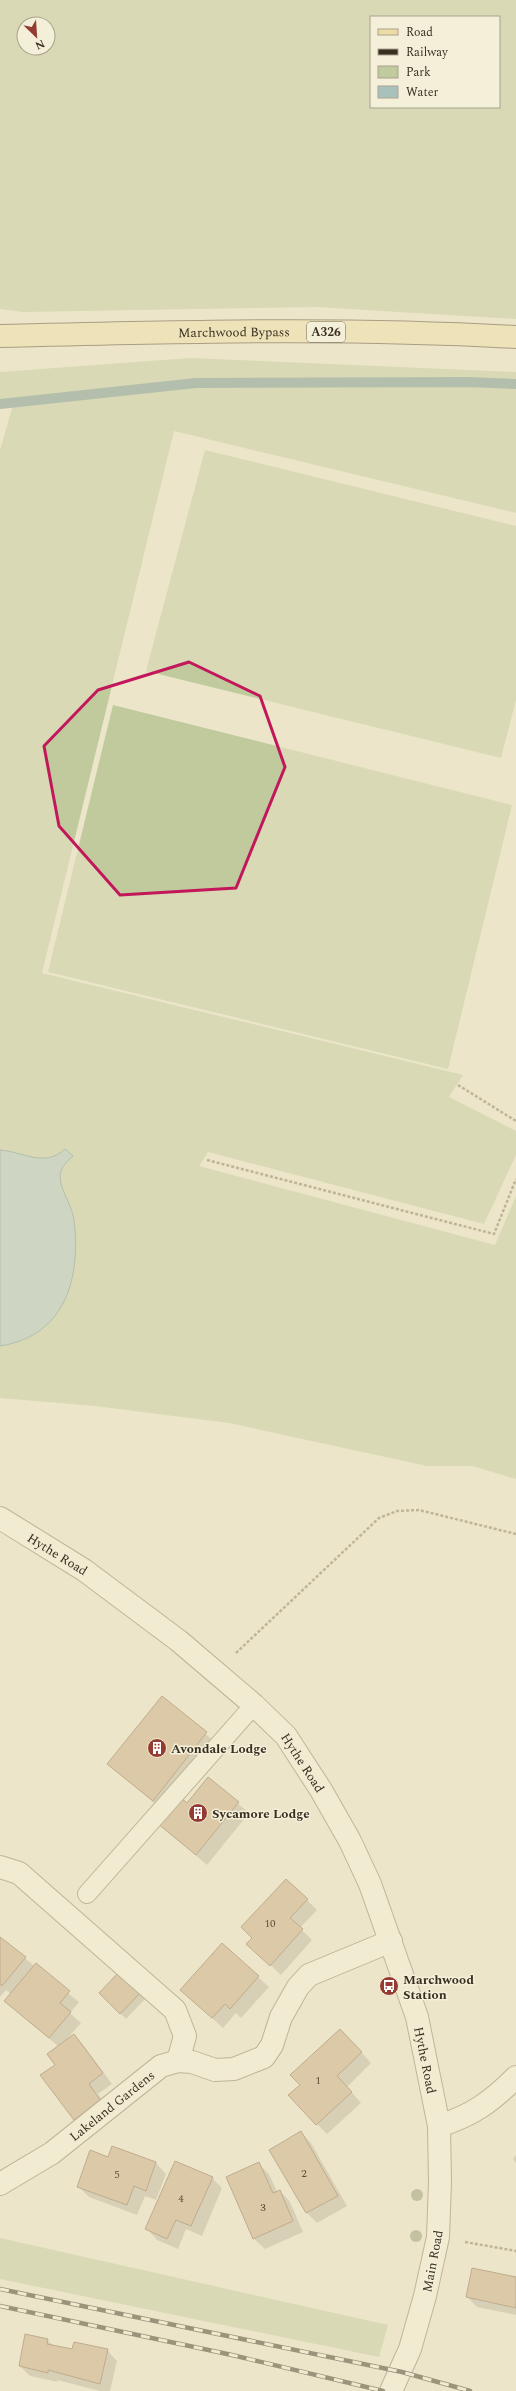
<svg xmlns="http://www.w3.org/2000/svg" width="516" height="2391" font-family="Spectral,serif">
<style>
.green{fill:#c0ca9d;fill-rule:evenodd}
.water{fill:#a9c1bc;stroke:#708f8b}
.shadow{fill:#0003}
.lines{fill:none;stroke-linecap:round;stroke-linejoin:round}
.stream{stroke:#708f8b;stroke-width:10}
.building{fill:#c8a681;stroke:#866645}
.service-casing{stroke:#88795e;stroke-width:20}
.minor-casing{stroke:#88795e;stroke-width:24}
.tertiary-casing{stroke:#88795e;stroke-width:24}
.primary-casing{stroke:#564732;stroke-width:24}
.path{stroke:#88795e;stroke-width:2.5;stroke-dasharray:3 2;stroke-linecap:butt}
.service{stroke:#f7f2dc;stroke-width:18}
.minor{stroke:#f7f2dc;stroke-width:22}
.tertiary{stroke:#f7f2dc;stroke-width:22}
.primary{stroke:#eddda4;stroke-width:22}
.rail-casing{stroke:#392f21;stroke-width:4.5}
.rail{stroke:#f4efd8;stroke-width:3;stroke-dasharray:9;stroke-linecap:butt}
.tree{fill:#909571}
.marked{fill:none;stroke:#c2185b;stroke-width:3;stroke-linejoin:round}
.labels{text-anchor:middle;stroke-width:3;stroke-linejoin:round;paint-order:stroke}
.number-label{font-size:11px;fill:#5d4d39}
.shield{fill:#f4efd8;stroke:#716958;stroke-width:1}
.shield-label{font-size:12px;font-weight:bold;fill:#392f21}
.street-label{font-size:13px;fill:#392f21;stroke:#f4efd8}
.poi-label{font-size:13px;font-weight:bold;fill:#392f21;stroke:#f4efd8;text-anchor:start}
</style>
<rect width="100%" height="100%" fill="#ece5c9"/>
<g class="green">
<path d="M0,0h516v319l-199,-12 -294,5 -23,-3zM371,17h128v90h-128zM24,24h24v24h-24z"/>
<polygon points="190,358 516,372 516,513 174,431 42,973 463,1075 449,1097 516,1131 516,1155 484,1224 208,1152 199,1166 495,1245 516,1196 516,1479 472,1466 427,1466 229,1423 95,1406 0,1398 0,450 13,405 0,405 0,372"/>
<polygon points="205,450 516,526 516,700 501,758 146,671"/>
<polygon points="113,705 512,805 448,1069 48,972"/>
<polygon points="0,2238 388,2325 379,2357 0,2279"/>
</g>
<path class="water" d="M65,1149l8,7c-7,6 -12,11 -13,20 0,14 12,29 14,44 7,57 -8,116 -74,126v-196c25,2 44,18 65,-1z"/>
<g class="shadow">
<polygon points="162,1697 221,1747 180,1798 187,1804 208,1778 249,1813 207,1865 159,1823 166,1813 108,1764"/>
<polygon points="307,1900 317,1910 300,1928 312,1940 281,1975 248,1944"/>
<polygon points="0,1938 79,2002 70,2013 81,2023 67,2039 74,2035 84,2046 112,2084 98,2094 110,2110 85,2129 74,2119 56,2065 59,2047 5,2001 11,1994 6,1990 0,1997"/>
<polygon points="222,1945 269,1987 241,2018 236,2013 223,2028 181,1990"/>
<polygon points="119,1974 145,1999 126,2019 100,1993"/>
<polygon points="350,2040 371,2063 347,2087 361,2103 327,2134 317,2124"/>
<polygon points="301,2132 311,2143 347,2206 317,2223 307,2213 271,2150"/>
<polygon points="112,2147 156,2163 166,2174 156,2200 145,2196 137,2215 89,2197 78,2186 108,2158"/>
<polygon points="516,2155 516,2163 513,2159"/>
<polygon points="259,2164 269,2174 277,2192 280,2191 290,2202 303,2232 265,2249 254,2239 227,2178"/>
<polygon points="212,2178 222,2188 202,2236 186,2229 178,2249 157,2240 147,2229"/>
<polygon points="516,2278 516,2315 477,2307 467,2297"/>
<polygon points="47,2340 54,2346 73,2351 107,2350 117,2361 110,2391 100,2391 57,2380 58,2382 30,2376 20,2366"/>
</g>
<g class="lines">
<polyline class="stream" points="0,404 196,383 468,382 516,384"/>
</g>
<g class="building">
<polygon points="162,1696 207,1732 153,1801 107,1764"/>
<polygon points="208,1777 239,1802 196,1855 157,1823 179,1796 187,1803"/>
<polygon points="286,1879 308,1899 290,1918 303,1929 270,1966 246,1944 252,1938 241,1927"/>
<polygon points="0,1937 26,1957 2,1986 0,1984"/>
<polygon points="222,1943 259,1976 230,2009 225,2004 212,2018 180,1990"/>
<polygon points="36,1963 70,1991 60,2003 71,2012 49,2038 4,2001"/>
<polygon points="119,1972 140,1993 120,2014 99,1993"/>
<polygon points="340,2029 362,2052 337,2076 352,2092 316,2125 288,2095 300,2085 290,2075"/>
<polygon points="74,2034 103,2073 89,2084 100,2100 74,2120 40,2075 55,2065 47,2054"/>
<polygon points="301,2131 338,2196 306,2213 269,2150"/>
<polygon points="112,2146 156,2162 146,2191 134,2186 127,2205 77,2187 90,2150 108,2157"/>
<polygon points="175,2161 213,2177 191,2226 176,2220 167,2239 145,2229"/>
<polygon points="259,2162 273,2193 280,2190 293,2221 253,2239 226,2177"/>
<polygon points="472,2268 516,2277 516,2308 466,2297"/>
<polygon points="25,2334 48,2339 47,2344 72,2349 74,2342 108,2349 100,2384 48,2370 48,2373 19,2366"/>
</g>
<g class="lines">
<g class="service-casing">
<polyline id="service" points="87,1894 254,1705"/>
</g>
<g class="minor-casing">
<g id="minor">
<polyline points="0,1867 19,1873 175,2010 185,2036 178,2061"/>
<path d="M439,2126c34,-11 52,-24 77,-49"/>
<path id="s1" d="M0,2184l52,-31 109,-87 17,-5 14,1 23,8 19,-1 30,-12 8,-12 9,-28 17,-30 11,-12 82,-34"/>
</g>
</g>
<g class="tertiary-casing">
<g id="tertiary">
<path id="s2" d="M0,1518l84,52 95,71 75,64 32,31 35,54 29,51 20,43 47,133 22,109 1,56 -2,55 -13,59 -15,53 -19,42"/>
</g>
</g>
<g class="primary-casing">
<g id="primary">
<path id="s3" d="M0,336c172,-4 344,-9 516,1"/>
</g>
</g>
<g class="path">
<polyline points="458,1085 516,1121"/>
<polyline points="207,1160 494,1234 516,1179"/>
<polyline points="236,1653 379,1518 397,1511 419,1510 516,1534"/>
<polyline points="465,2242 516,2251"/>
</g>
<use href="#service" class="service"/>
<use href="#minor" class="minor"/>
<use href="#tertiary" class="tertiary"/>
<use href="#primary" class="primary"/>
<g class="rail-casing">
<g id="rail">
<polyline points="0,2289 402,2372 470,2391"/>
<polyline points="0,2306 232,2355 383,2391"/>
</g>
</g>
<use href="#rail" class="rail"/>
</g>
<g class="tree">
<circle cx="417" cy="2195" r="6"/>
<circle cx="416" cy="2236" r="6"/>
</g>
<path d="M0 0H516V2391H0ZM189,662l71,34 25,71 -49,121 -116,7 -61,-69 -15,-80 54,-56z" fill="#ece5c9" fill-opacity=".55" fill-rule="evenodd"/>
<path class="marked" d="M189,662l71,34 25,71 -49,121 -116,7 -61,-69 -15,-80 54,-56z"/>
<defs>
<g id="building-disc" transform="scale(1)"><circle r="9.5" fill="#943b32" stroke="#f4efd8"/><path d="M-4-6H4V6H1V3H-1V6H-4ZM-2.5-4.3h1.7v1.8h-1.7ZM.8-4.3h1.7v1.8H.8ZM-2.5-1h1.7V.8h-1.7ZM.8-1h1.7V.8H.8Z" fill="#fff"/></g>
<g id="bus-disc" transform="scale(1)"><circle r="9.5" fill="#943b32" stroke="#f4efd8"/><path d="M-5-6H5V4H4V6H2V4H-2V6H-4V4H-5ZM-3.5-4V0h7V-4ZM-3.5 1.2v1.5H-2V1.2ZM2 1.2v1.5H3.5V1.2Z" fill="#fff"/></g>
</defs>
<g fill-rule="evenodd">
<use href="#building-disc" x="157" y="1748"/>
<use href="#building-disc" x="198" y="1813"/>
<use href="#bus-disc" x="389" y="1986"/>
</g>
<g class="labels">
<g class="number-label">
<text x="270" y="1927">10</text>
<text x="318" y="2084">1</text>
<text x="304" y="2177">2</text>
<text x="117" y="2178">5</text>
<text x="181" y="2202">4</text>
<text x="263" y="2211">3</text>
</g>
<rect class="shield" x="307" y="322" width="38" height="20" rx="3"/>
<g class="shield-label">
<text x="326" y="336">A326</text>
</g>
<g class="street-label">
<text dy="5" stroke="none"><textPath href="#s3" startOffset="234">Marchwood Bypass</textPath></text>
<text dy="5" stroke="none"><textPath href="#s2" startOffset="68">Hythe Road</textPath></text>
<text dy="5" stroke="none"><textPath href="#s2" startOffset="392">Hythe Road</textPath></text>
<text dy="5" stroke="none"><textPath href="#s2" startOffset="716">Hythe Road</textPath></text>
<text dy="5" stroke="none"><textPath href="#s1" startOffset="137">Lakeland Gardens</textPath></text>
<text transform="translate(432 2261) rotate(-79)" y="5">Main Road</text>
</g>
<g class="poi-label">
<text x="171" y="1753">Avondale Lodge</text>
<text x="212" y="1818">Sycamore Lodge</text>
<text x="403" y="1984">Marchwood<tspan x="403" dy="15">Station</tspan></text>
</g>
</g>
<rect x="370" y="16" width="130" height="92" fill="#f4efd8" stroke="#a9a28f"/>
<rect x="378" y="29" width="20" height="6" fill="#eddda4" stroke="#a9a28f"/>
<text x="406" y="36" font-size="12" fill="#392f21">Road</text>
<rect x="378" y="49" width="20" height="6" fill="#392f21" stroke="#a9a28f"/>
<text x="406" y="56" font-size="12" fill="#392f21">Railway</text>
<rect x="378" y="66" width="20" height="12" fill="#c0ca9d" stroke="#a9a28f"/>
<text x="406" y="76" font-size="12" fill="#392f21">Park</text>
<rect x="378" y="86" width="20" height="12" fill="#a9c1bc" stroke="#a9a28f"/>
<text x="406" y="96" font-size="12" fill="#392f21">Water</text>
<g transform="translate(36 36) rotate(155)"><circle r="19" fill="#f4efd8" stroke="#a9a28f"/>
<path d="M0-3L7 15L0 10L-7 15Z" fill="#943b32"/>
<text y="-6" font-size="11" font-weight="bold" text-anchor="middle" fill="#392f21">N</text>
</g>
</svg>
